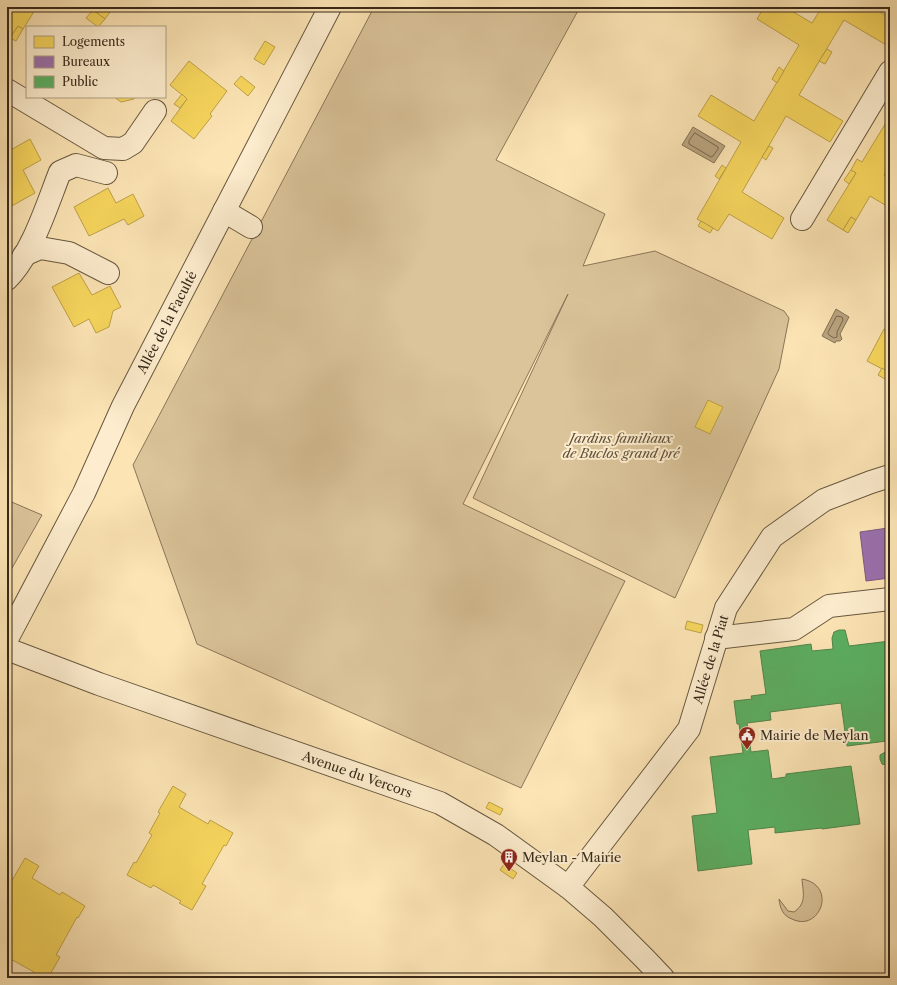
<svg xmlns="http://www.w3.org/2000/svg" width="897" height="985" font-family="'Libre Caslon Text',serif">
<style>
.green{fill:#dbc49a;stroke:#89765a}
.water{fill:#b9a47f;stroke:#857356}
.homes{fill:#f6d55c;stroke:#bda148}
.offices{fill:#9970ab;stroke:#7c5b7f}
.public{fill:#5aae61;stroke:#50864b}
.lines{fill:none;stroke-linecap:round;stroke-linejoin:round}
.shore{stroke:#78664c;stroke-width:1}
.minor-casing{stroke:#685840;stroke-width:24}
.minor{stroke:#fdedce;stroke-width:22}
.labels{text-anchor:middle;stroke-width:4;stroke-linejoin:round;paint-order:stroke}
.street-label{font-size:13px;fill:#372919;stroke:#fdedce}
.park-label{font-size:13px;font-style:italic;fill:#605039;stroke:#fdedce}
.poi-label{font-size:13px;fill:#372919;stroke:#fdedce;text-anchor:start}
</style>
<rect width="100%" height="100%" fill="#fce4b4"/>
<filter id="stains"><feTurbulence type="fractalNoise" baseFrequency=".005" numOctaves="4"/><feColorMatrix values="0 0 0 0 .2 0 0 0 0 .09 0 0 0 0 .02 0 0 0 .5 -.17"/></filter>
<radialGradient id="worn" r=".72"><stop offset=".6" stop-color="#630" stop-opacity="0"/><stop offset="1" stop-color="#630" stop-opacity=".3"/></radialGradient>
<g class="green">
<polygon points="373,7 580,7 496,160 605,214 583,266 655,251 784,311 789,318 779,369 675,598 473,498 568,294 463,504 625,581 521,788 197,644 133,465 371,13"/>
<polygon points="7,500 42,515 7,577"/>
<path d="M802,879c36,6 18,54 -10,40 -9,-3 -12,-11 -13,-20l9,12 6,1c13,-9 9,-19 8,-33z"/>
</g>
<g class="water">
<polygon points="693,127 725,146 714,163 682,145"/>
<polygon points="836,309 849,317 840,334 842,339 840,341 836,341 835,343 822,336"/>
</g>
<g class="homes">
<polygon points="7,7 37,7 23,29 18,26 10,38 7,36"/>
<polygon points="42,7 52,7 49,12"/>
<polygon points="95,7 104,7 110,12 105,19 93,10"/>
<polygon points="764,7 785,7 812,23 822,7 871,7 890,18 890,42 888,46 844,20 799,95 843,121 830,142 786,116 742,192 784,218 772,239 729,214 718,231 697,219 741,142 698,116 711,95 754,121 799,45 757,19"/>
<polygon points="93,10 105,19 98,27 86,18"/>
<polygon points="18,26 23,29 16,41 10,38"/>
<polygon points="265,41 275,47 264,65 254,59"/>
<polygon points="827,49 832,52 825,64 819,61"/>
<polygon points="189,61 227,91 210,114 212,116 194,139 171,121 187,99 170,85"/>
<polygon points="779,67 784,71 777,83 772,79"/>
<polygon points="241,76 255,87 248,96 234,84"/>
<polygon points="182,94 187,99 180,108 174,104"/>
<polygon points="114,97 135,97 134,99 121,102"/>
<polygon points="890,116 890,164 884,175 890,178 890,208 870,196 856,220 851,217 843,230 827,220 856,173 851,170 857,159 862,162"/>
<polygon points="30,139 41,160 23,170 35,193 8,208 7,206 7,152"/>
<polygon points="769,146 773,148 766,160 762,157"/>
<polygon points="722,165 726,168 719,179 715,176"/>
<polygon points="851,170 856,173 849,184 844,180"/>
<polygon points="108,188 116,203 133,194 144,216 128,225 124,219 89,236 74,207"/>
<polygon points="851,217 856,220 848,233 843,230"/>
<polygon points="701,221 713,228 710,233 698,226"/>
<polygon points="79,273 92,295 110,286 121,307 113,311 109,327 96,333 89,319 74,327 52,287"/>
<polygon points="884,329 890,332 890,373 867,361"/>
<polygon points="882,368 890,373 890,382 878,375"/>
<polygon points="708,400 723,407 710,434 695,427"/>
<polygon points="687,621 703,625 701,633 685,629"/>
<polygon points="173,786 186,794 179,807 208,824 210,820 233,833 226,846 224,845 202,884 206,886 192,910 179,903 181,901 153,885 151,888 127,875 134,862 136,863 152,835 149,833 160,813 158,812"/>
<polygon points="489,802 503,809 500,815 486,808"/>
<polygon points="25,858 39,866 32,878 60,895 62,892 85,906 78,918 77,917 56,955 60,957 48,978 42,978 33,974 34,972 7,957 7,894 12,885 10,884"/>
<polygon points="504,864 517,873 513,879 500,870"/>
</g>
<polygon class="offices" points="887,522 890,522 890,578 866,581 860,532 888,528"/>
<polygon class="public" points="839,630 845,630 849,646 890,641 890,787 886,765 882,764 880,759 880,755 889,750 887,741 847,746 841,703 770,712 771,720 747,723 751,752 768,750 772,779 786,777 786,774 851,766 860,824 822,829 822,828 775,833 775,827 748,830 752,864 698,871 692,816 717,813 710,757 743,753 739,724 737,724 734,701 752,699 751,696 766,694 760,651 811,644 812,651 833,649 832,638 834,632"/>
<g class="lines">
<g class="shore">
<polygon points="695,133 718,147 718,149 713,156 711,157 689,144 689,141"/>
<polygon points="837,316 842,317 843,320 837,332 837,337 834,338 829,335 828,333"/>
</g>
<g class="minor-casing">
<g id="minor">
<polyline points="7,90 104,148 123,149 133,143 155,111"/>
<polyline points="224,211 251,227"/>
<polyline points="802,219 890,72"/>
<polyline points="24,255 40,248 69,253 108,273"/>
<path d="M7,279c25,-25 40,-74 53,-107l16,-7 30,8"/>
<polyline points="716,638 794,629 829,606 890,599"/>
<path id="s1" d="M7,639l77,-146 39,-87 207,-399"/>
<path id="s2" d="M7,649l92,35 341,119 56,32 72,52 35,30 43,43 17,18"/>
<path id="s3" d="M568,887l121,-158 37,-121 46,-71 52,-37 47,-18 19,-6"/>
</g>
</g>
<use href="#minor" class="minor"/>
</g>
<defs>
<g id="civic-pin" transform="scale(0.9)"><path d="M0 17L-7.5 6A9.5 9.5 0 1 1 7.5 6Z" fill="#8f2418" stroke="#fdedce"/><path d="M-.6-6.5H3V-4.5H.6V-3L4-1V1h2V6H-6V1h2V-1L-.6-3ZM-1.2 2.5V6h2.4V2.5Z" fill="#fff"/></g>
<g id="building-pin" transform="scale(0.9)"><path d="M0 17L-7.5 6A9.5 9.5 0 1 1 7.5 6Z" fill="#8f2418" stroke="#fdedce"/><path d="M-4-6H4V6H1V3H-1V6H-4ZM-2.5-4.3h1.7v1.8h-1.7ZM.8-4.3h1.7v1.8H.8ZM-2.5-1h1.7V.8h-1.7ZM.8-1h1.7V.8H.8Z" fill="#fff"/></g>
</defs>
<g fill-rule="evenodd">
<use href="#civic-pin" x="747" y="735"/>
<use href="#building-pin" x="509" y="857"/>
</g>
<g class="labels">
<g class="street-label">
<text dy="5" stroke="none"><textPath href="#s1" startOffset="355">Allée de la Faculté</textPath></text>
<text dy="5" stroke="none"><textPath href="#s3" startOffset="272">Allée de la Piat</textPath></text>
<text dy="5" stroke="none"><textPath href="#s2" startOffset="372">Avenue du Vercors</textPath></text>
</g>
<g class="park-label">
<text x="621" y="443">Jardins familiaux<tspan x="621" dy="15">de Buclos grand pré</tspan></text>
</g>
<g class="poi-label">
<text x="760" y="740">Mairie de Meylan</text>
<text x="522" y="862">Meylan - Mairie</text>
</g>
</g>
<rect width="897" height="985" fill="none" stroke="#fce4b4" stroke-width="24"/>
<rect x="8" y="8" width="881" height="969" fill="none" stroke="#372919" stroke-width="2"/>
<rect x="12" y="12" width="873" height="961" fill="none" stroke="#372919"/>
<rect x="26" y="26" width="140" height="72" fill="#fdedce" stroke="#ae9f86"/>
<rect x="34" y="36" width="20" height="12" fill="#f6d55c" stroke="#ae9f86"/>
<text x="62" y="46" font-size="12" fill="#372919">Logements</text>
<rect x="34" y="56" width="20" height="12" fill="#9970ab" stroke="#ae9f86"/>
<text x="62" y="66" font-size="12" fill="#372919">Bureaux</text>
<rect x="34" y="76" width="20" height="12" fill="#5aae61" stroke="#ae9f86"/>
<text x="62" y="86" font-size="12" fill="#372919">Public</text>
<rect width="100%" height="100%" filter="url(#stains)"/>
<rect width="100%" height="100%" fill="url(#worn)"/>
</svg>
